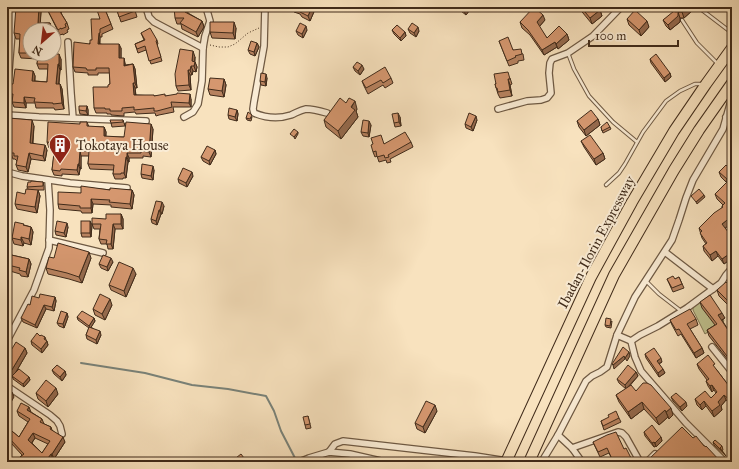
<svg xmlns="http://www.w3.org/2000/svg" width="739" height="469" font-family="'IM FELL Great Primer',serif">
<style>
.green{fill:#c0c28f;stroke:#807654}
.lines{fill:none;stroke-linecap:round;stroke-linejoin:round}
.stream{stroke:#798279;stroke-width:2}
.lane-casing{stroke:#6e5943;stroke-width:4.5}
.street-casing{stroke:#6e5943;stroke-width:8}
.highway-casing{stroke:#402b1a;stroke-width:12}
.path{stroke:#402b1a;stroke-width:1;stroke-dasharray:1 2;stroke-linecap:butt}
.lane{stroke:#faecd5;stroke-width:2.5}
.street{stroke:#faecd5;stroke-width:5.5}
.highway{stroke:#f8e2be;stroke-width:10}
.wall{fill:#b7825f;stroke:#402b1a;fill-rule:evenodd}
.shaded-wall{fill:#956a4e;stroke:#402b1a}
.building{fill:#d5976f;stroke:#402b1a;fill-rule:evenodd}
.labels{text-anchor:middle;stroke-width:4;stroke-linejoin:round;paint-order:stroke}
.poi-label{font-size:14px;fill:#402b1a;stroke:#faecd5;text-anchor:start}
.street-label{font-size:14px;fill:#402b1a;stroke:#faecd5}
</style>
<rect width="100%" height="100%" fill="#f8e2be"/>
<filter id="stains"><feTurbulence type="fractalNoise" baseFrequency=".005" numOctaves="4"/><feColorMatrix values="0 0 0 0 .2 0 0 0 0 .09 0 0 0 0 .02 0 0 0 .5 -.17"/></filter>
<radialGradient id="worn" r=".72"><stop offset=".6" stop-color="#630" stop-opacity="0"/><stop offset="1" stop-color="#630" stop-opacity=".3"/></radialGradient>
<polygon class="green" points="710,295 724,321 705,334 693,310 693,306"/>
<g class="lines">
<polyline class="stream" points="81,363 145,373 192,385 228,389 266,396 274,411 281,431 296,460"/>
<g class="lane-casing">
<g id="lane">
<polyline points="677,7 676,8 678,14"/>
<polyline points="698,7 732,33"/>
<polyline points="682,20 697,43 718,64"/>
<polyline points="568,53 574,69 589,96 613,122 637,142"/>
<polyline points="606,185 619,173 625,164 643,132 666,101 680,91 695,84 703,84"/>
<polyline points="646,281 659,294 681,311"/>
</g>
</g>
<g class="street-casing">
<g id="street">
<polyline points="146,7 149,17 154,22 203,48"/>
<path d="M265,7l-1,39 -10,56 -1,7 1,4c12,5 25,6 37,2 5,-2 9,-5 15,-6 7,0 14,2 21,4"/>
<polyline points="68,42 71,93 73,118"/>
<polyline points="7,96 14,7"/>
<polyline points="498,109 527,101 541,100 547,98 551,93 549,73 550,63 552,59 568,53 593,36 621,7"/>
<polyline points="7,115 39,117 146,121"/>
<polyline points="184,117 193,112 198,104 202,81 203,48 205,36 210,21 206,7"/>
<polyline points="726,117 732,125"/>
<polyline points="7,172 22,176 70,183 127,188"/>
<polyline points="49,240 103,253"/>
<polyline points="665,252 713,289"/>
<polyline points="617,335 631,341 640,335 658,326 687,308 721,283 726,275 732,268"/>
<polyline points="7,341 34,290 49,248 50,210 48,180"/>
<polyline points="631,341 635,357 641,371 686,423 725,462"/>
<polyline points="712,347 732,372"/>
<polyline points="7,386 50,415 57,421 60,426 62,434"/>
<polyline points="558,435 572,448 582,462"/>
<polyline points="572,448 618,432 622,433 626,437 640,462"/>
<polyline points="329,452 335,444 343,441 475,456 507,461"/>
<polyline points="544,458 558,435 586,381 592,376 600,372 607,367 617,335 635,297 672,240 679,220 686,198 693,180 723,129 732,97"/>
<polyline points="299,462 309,458 329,452 350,454 385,462"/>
<polyline points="647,462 655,454"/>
</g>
</g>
<g class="highway-casing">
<g id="highway">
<polyline points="506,462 591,277 632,202 674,131 706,84 732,48"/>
<polyline points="529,462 614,275 674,170 699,130 732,83"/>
</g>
</g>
<polyline class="path" points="210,45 219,47 228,47 235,44 248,33 259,28"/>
<use href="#lane" class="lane"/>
<use href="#street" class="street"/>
<use href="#highway" class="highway"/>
</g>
<g class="wall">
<polygon points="39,7 41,12 40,23 50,23 52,30 30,30 30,54 54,54 61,59 61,70 60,70 59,84 60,84 62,89 64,109 55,110 54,108 36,108 35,103 26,103 26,108 14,107 12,102 13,99 11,99 9,94 13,84 33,71 35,76 35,81 47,82 48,69 39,69 37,64 38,59 21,58 19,53 20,39 16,39 14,33"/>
<polygon points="46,7 79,7 79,8 62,8 61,13 67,23 69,29 67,30 68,32 63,35 63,34 60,35"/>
<polygon points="104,7 113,29 102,34 102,37 100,37 100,44 121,48 121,58 125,63 125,65 133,64 135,69 137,88 135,88 136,95 154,96 165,96 191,99 191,107 173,107 174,112 159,115 156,116 155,113 136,114 135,112 124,113 124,116 111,115 111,114 107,114 107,113 96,113 94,108 110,84 110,73 98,73 98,75 88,75 88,73 75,72 73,67 92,40 100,19"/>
<polygon points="116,7 134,7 137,17 121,22"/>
<polygon points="236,7 248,7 248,8 237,9"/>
<polygon points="292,7 316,7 310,21 302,17 300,14 294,12"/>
<polygon points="456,7 467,7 469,11 466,15"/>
<polygon points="578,7 597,7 600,10 602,16 592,24"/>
<polygon points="693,10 684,18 680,18 680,22 670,30 666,26 663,20 676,12"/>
<polygon points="188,13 202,21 204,27 198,37 182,29 181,24 177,24 175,18"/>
<polygon points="627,19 649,27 641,36 629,25"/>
<polygon points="545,20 539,27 547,38 567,34 569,40 558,49 557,47 544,55 530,35 522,28 520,22"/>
<polygon points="236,28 235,39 212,38 210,32"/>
<polygon points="408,29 419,31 416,37 410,33"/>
<polygon points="307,30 303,38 298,35 296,31"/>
<polygon points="392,30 405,32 406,36 401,41 394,34"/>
<polygon points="141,33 157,40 158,44 157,45 162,61 151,64 146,50 138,53 135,44 144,40"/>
<polygon points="499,41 513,50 523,54 524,60 518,61 518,63 509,66"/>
<polygon points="257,43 259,47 255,56 250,54 248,50"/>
<polygon points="195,57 195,62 197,67 196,72 193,71 192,75 190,75 191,90 178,91 176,86"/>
<polygon points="650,59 670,73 671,77 665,82 651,63"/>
<polygon points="353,67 364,69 360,75 355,71"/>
<polygon points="267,78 266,86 261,85 260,81"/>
<polygon points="391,78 393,83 385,88 383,85 368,94 364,86 362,81"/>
<polygon points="510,78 512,84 510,85 512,96 500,98 498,94 495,84"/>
<polygon points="224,79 226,85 224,97 210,95 208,89"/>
<polygon points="346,103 357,109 356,111 358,117 341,139 326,127 324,120"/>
<polygon points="87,106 88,110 88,115 80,114 79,110"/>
<polygon points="237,110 238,114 237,121 229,119 228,115"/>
<polygon points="252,117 251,121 247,120 246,118"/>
<polygon points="400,117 401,126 395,127 394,123"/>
<polygon points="598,119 600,125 586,136 579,127 577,121"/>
<polygon points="123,120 125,126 112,127 111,123"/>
<polygon points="477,120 473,131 466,128 465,124"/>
<polygon points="87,122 89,127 104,127 106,132 106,137 124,137 153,129 151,157 143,156 143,158 129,158 129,162 128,162 126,178 123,178 123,179 115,179 113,174 114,170 90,169 88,164 89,156 81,156 81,169 80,169 79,175 62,174 62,176 54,175 52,170 55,148 49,148 47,142 80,124"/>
<polygon points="371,125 369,137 363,136 361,132"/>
<polygon points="34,126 33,143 47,150 45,161 31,159 28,172 18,170 16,165 17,161 15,159 13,159 11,154 7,154 7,135"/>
<polygon points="601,127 610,127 611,129 603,133"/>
<polygon points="581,141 603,153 605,159 596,165 584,147"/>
<polygon points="411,142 413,147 390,159 391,162 387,163 386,160 379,162 377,156 375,157 373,152 384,144"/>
<polygon points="215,150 216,154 210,165 203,161 201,157"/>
<polygon points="154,170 153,180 142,178 141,174"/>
<polygon points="732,171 732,223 725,228 732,237 732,258 724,264 718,256 712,261 704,251 703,246 706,244 702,238 699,228 722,208 722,206 723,205 717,199 715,194 727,183 721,177 719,172"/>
<polygon points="193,176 187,187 179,183 178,179"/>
<polygon points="43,182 44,186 44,190 38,190 40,196 37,213 17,209 15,204 25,194 28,189 27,187"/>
<polygon points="110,190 132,190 134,195 132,209 111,207 111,205 93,204 92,213 82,213 81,211 59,209 58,204 81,193"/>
<polygon points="164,206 162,214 161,214 157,225 152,223 151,219"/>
<polygon points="121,214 123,219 123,229 115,229 113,249 108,249 107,244 101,244 99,239 100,229 94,229 92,224"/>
<polygon points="24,225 31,227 33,232 31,245 24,243 23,246 14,244 12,238"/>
<polygon points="92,225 91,237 82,237 81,233"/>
<polygon points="68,227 66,237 56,235 55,231"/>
<polygon points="7,254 29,259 31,264 28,277 21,276 20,274 10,271 9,269 7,269"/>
<polygon points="54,258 91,258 82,283 69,279 48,274 46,268"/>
<polygon points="113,262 108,271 101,268 99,264"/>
<polygon points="136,274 126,297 111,290 109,285"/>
<polygon points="679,277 684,288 673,292 667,279 675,279"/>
<polygon points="732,288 732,309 719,296 717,290"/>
<polygon points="55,297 56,301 54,311 46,309 37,328 23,322 21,318 39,298"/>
<polygon points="700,302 725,318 722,320 732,336 732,365 709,336 707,330 715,325 702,308"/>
<polygon points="112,305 105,320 95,315 93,309"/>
<polygon points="67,313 68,317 64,328 59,326 57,323"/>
<polygon points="77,317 94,318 95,321 91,327 101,335 97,344 87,339 86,335 89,328 78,320"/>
<polygon points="696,319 698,325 690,329 702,348 704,353 696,358 681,334 678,336 672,325 670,320"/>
<polygon points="612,321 611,328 606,327 605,325"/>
<polygon points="40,336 45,337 48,345 42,353 32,345 31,341"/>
<polygon points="25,348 27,353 16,372 29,377 30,380 24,387 13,379 13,377 12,378 10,376 8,378 7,377 7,357"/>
<polygon points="645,354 662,362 659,364 665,373 659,377 646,358"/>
<polygon points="697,364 716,369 729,386 732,382 732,408 730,403 726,400 721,406 722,410 714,417 706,406 702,410 697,405 695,399 711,398 716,393 714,390 712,392 708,386 706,381 707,380 699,369"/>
<polygon points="52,370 65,371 66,375 62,381 54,374"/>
<polygon points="636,372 638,376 628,388 636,391 673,415 669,419 668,417 659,425 644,409 631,419 619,402 616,395 626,389 619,383 617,379"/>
<polygon points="36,393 58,394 48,407 38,399"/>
<polygon points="671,397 687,406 682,411 673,401"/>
<path d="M17,411l14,1 11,7 2,5 7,3 1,3 13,12 -11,17h-1l-3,3h-29l-2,-4 3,-3 -11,-12 -4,5v-21l12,10 9,-15 -9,-6zM35,438l13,6 -6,9 -10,-10z"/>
<polygon points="437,411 425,433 417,429 415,423"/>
<polygon points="308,416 311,428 306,429 305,425"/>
<polygon points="619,418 621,422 604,430 601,421"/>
<polygon points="644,432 661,437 662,441 656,447 656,446 654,447 645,436"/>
<polygon points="593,442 624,449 612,459 609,453 600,457"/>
<polygon points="713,442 722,446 723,450 722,451 724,453 726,456 714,445"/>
</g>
<g class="shaded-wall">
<polygon points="39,7 41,12 40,28 38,23"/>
<polygon points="59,7 61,7 62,8 61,15 59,10"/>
<polygon points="186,7 189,7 187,17 185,12"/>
<polygon points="312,7 316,7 310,21 308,16"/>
<polygon points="468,7 469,11 466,15 464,11"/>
<polygon points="645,7 650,7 646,10"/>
<polygon points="688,7 692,7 693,10 684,18 682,12"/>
<polygon points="600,10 602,16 592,24 590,18"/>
<polygon points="678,12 680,18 680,22 670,30 668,25"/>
<polygon points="543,15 545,20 538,28 537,22"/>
<polygon points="202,21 204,27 198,37 196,32"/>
<polygon points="647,21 649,27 641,36 639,30"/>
<polygon points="234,22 236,28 235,39 233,33"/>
<polygon points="50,23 52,28 52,30 51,30"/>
<polygon points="306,26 307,30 303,38 302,34"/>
<polygon points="418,27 419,31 416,37 414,33"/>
<polygon points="405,32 406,36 401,41 400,38"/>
<polygon points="99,33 100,37 99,49 98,44"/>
<polygon points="567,34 569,40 558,49 556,44"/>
<polygon points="555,42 557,47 544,55 542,50"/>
<polygon points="257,43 259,47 255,56 254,52"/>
<polygon points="119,44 121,48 121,63 119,58"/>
<polygon points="193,51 195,57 194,66 192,61"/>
<polygon points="59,54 61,59 61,70 59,64"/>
<polygon points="124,58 125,63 125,70 124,66"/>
<polygon points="195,62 197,67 196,72 194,66"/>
<polygon points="58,64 60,70 58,90 56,84"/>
<polygon points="133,64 135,69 137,88 135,83"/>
<polygon points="362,65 364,69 360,75 358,71"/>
<polygon points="191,66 193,71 192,75 190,70"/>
<polygon points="188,70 190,75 191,90 189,85"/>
<polygon points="33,71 35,76 34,87 32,81"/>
<polygon points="670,73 671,77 665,82 664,78"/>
<polygon points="266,74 267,78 266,86 265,82"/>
<polygon points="224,79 226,85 224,97 222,91"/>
<polygon points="508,79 510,85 512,96 510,90"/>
<polygon points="133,83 135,88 136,100 134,95"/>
<polygon points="60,84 62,89 64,109 62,103"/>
<polygon points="190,94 191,99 191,107 189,103"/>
<polygon points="24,97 26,103 26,108 24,103"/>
<polygon points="355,101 357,109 356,111 358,117 341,139 338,131"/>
<polygon points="87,106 88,110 88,115 86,111"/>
<polygon points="237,110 238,114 237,121 235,117"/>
<polygon points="398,113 400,117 401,126 399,122"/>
<polygon points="476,116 477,120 473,131 471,127"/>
<polygon points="598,119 600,125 586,136 584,130"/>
<polygon points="32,120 34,126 32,148 30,143"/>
<polygon points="369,121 371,125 369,137 368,133"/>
<polygon points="151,124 153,129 151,157 149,152"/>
<polygon points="104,127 106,132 105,142 104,136"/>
<polygon points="298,132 298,134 295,139 294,137"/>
<polygon points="45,145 47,150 45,161 43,156"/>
<polygon points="215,150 216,154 210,165 209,161"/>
<polygon points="80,151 81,156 81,169 79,164"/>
<polygon points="29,153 31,159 28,172 26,167"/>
<polygon points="127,153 129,158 129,162 127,157"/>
<polygon points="603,153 605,159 596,165 594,159"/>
<polygon points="126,157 128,162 126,178 124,173"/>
<polygon points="78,164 80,169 79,175 77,170"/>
<polygon points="153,166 154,170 153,180 151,176"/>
<polygon points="192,172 193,176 187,187 186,183"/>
<polygon points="38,190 40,196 37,213 35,207"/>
<polygon points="132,190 134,195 132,209 130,204"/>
<polygon points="704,195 705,197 697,204 696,202"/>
<polygon points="91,199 93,204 92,213 91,208"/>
<polygon points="162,202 164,206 162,214 160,210"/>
<polygon points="159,210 161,214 157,225 156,221"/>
<polygon points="121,214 123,219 123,229 121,224"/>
<polygon points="731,217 732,220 732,223 724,229 722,224"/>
<polygon points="90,221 92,225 91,237 90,233"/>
<polygon points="67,223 68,227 66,237 64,233"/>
<polygon points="113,224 115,229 113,249 111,244"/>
<polygon points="31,227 33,232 31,245 29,239"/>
<polygon points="21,237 24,243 23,246 21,240"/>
<polygon points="716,251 718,256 712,261 710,255"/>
<polygon points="89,252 91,258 82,283 79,277"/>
<polygon points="732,252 732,258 724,264 722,259"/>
<polygon points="111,258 113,262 108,271 107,267"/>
<polygon points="29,259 31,264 28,277 26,272"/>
<polygon points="133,268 136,274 126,297 124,291"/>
<polygon points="55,297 56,301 54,311 52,307"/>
<polygon points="110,299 112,305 105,320 102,314"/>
<polygon points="44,305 46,309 37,328 35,325"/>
<polygon points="67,313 68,317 64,328 63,324"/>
<polygon points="722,313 725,318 720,321 718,315"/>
<polygon points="94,318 95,321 90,329 89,326"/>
<polygon points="100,331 101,335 97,344 96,340"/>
<polygon points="47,341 48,345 42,353 41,349"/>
<polygon points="25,348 27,353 13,377 12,376 13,377 12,378 10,373"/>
<polygon points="702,348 704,353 696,358 694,353"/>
<polygon points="629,352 630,356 627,361 625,358"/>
<polygon points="624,356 625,359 614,369 613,365"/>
<polygon points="661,358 662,362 658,364 657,361"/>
<polygon points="663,369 665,373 659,377 658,373"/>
<polygon points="8,371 10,376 8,378 7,372"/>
<polygon points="65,371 66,375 62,381 60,377"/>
<polygon points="636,372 638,376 626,389 625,385"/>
<polygon points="29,377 30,380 24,387 23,384"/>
<polygon points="712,385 714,390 712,392 710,386"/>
<polygon points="56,388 58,394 48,407 46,401"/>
<polygon points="12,392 14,397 7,409 7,401"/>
<polygon points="724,395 726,400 721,406 722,410 714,417 712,411 718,402"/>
<polygon points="704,401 706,406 702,410 700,405"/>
<polygon points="642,402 644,409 631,419 628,412"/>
<polygon points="686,402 687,406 682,411 680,407"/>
<polygon points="435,405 437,411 425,433 423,427"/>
<polygon points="29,407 31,412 27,410"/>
<polygon points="671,408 673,415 669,419 666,412"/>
<polygon points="665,410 668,417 659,425 656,418"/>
<polygon points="33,433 35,438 30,445 28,440"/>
<polygon points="63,437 65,442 54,459 52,454"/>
<polygon points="661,437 662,441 656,447 655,443"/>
<polygon points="9,438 11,443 7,448 7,440"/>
<polygon points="654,442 656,446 654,447 652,443"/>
<polygon points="51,454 53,459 50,462 45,462"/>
</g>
<g class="building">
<polygon points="16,7 39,7 38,23 50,23 51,30 30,30 30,53 19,53 20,34 14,33"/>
<polygon points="46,7 59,7 59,10 67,23 65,24 66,27 61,29 61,28 58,30"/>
<polygon points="96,7 104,7 111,24 100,29 100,33 99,33 98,44 119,44 119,58 124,58 124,66 133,64 135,83 133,83 134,95 154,95 154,96 165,94 165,96 177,94 177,93 190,94 189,103 171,102 172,107 157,111 154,111 154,108 134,110 134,107 122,108 122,111 110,111 110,109 105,109 105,108 94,108 93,87 108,87 108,85 110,84 109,68 96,68 96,70 87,70 86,68 73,67 74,42 90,44 90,40 92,40 91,19 100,19"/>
<polygon points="116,7 134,7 135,11 119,17"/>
<polygon points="174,7 186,7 185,12 202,21 196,32 180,23 184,18 175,18"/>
<polygon points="294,7 312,7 308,16 300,12 300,9"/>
<polygon points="459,7 468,7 464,11"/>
<polygon points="534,7 543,15 537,22 547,38 559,26 567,34 556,44 555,42 542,50 528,30 520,22"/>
<polygon points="581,7 597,7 600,10 590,18"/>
<polygon points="678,7 688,7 682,12 678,12 678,16 668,25 663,20 674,11 676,12 678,11 679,9"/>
<polygon points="635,10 647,21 639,30 627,19"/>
<polygon points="210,22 234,22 233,33 210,32"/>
<polygon points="300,23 306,26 302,34 296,31"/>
<polygon points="412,23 418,27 414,33 408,29"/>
<polygon points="397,25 405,32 400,38 392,30"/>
<polygon points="150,28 157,40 156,41 161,57 149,61 145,46 137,49 135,44 145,40 141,33"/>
<polygon points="508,37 513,50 521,49 522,54 515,56 516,57 507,61 499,41"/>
<polygon points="251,41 257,43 254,52 248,50"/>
<polygon points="180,49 193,51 192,61 195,62 194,66 191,66 190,70 188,70 189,85 176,86 175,74"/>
<polygon points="38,54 59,54 59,64 58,64 56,84 60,84 62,103 53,104 53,103 34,102 35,98 24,97 24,103 12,102 13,94 9,94 10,84 13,84 15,69 33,71 32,81 47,82 48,64 37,64"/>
<polygon points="656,54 670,73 664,78 650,59"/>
<polygon points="357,62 362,65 358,71 353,67"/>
<polygon points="385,67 391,78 383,83 381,80 366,88 362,81"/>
<polygon points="508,72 510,79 508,79 510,90 498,92 497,88 496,88 495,84 496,84 494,74"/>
<polygon points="261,73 266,74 265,82 260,81"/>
<polygon points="210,78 224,79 222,91 208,89"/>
<polygon points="340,98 346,103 349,98 355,101 351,107 355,110 338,131 324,120"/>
<polygon points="79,106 87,106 86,111 79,110"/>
<polygon points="229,108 237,110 235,117 228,115"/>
<polygon points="591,110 598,119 584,130 577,121"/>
<polygon points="248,112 252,115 250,119 246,118"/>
<polygon points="398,113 399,122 394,123 392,114"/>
<polygon points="469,113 476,116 471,127 465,124"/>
<polygon points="9,118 32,120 30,143 45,145 43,156 29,153 26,167 16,165 18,156 14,156 14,153 11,153 11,149 7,149 7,135 8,135"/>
<polygon points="110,120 123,120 123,122 111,123"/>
<polygon points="363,120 369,121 368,133 361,132"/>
<polygon points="48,122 80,124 80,122 87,122 87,126 104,127 104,136 122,137 124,137 126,122 151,124 149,152 141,151 141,153 127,153 127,157 126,157 124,173 121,173 121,174 113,174 114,165 88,164 89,151 80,151 79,164 78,164 77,170 61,169 60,171 52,170 55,143 47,142"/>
<polygon points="607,122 610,127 602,131 601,127"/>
<polygon points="294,129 298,132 294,137 290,134"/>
<polygon points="405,132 411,142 388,155 389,157 385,158 384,155 377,157 376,151 373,152 371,145 373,144 371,138 381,135 384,144"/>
<polygon points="590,135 603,153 594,159 581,141"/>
<polygon points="207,146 215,150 209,161 201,157"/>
<polygon points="142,164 153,166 151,176 141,174"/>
<polygon points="726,165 732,171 732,219 731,217 722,224 732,237 732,252 722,259 716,251 710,255 703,246 707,243 700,233 702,231 699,228 714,213 723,207 722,206 725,203 715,194 727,182 726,181 727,179 719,172"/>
<polygon points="183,168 192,172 186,183 178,179"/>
<polygon points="31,181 43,182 43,186 27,187 28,182 31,182"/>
<polygon points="81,186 110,190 110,188 132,190 130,204 109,202 110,200 91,199 91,208 80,208 80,206 58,204 58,192 81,193"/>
<polygon points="26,189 38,190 35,207 15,204 17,192 25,194"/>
<polygon points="699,189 704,195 696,202 691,196"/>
<polygon points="156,201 162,202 160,210 159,210 156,221 151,219"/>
<polygon points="106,214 121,214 121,224 113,224 111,244 106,244 107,240 99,239 101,224 92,224 92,218 106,219"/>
<polygon points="57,221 67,223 64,233 55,231"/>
<rect x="81" y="221" width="9" height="12"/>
<polygon points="15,222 24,224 23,225 31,227 29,239 21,237 21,240 12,238"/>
<polygon points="58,243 89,252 79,277 67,273 46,268 49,257 54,258"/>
<polygon points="7,254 29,259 26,272 19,270 20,268 8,265 8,264 7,264"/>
<polygon points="103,255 111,258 107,267 99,264"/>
<polygon points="119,262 133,268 124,291 109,285"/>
<polygon points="673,276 675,279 679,277 682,284 672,288 667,279"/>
<polygon points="726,282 732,288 732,305 717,290"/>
<polygon points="40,294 55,297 52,307 44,305 35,325 21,318 28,304 30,305 32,296 39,298"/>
<polygon points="100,294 110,299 102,314 93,309"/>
<polygon points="710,295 722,313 718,315 732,336 732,359 730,360 707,330 717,324 700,302"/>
<polygon points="690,309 696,319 687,324 702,348 694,353 679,329 676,330 670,320"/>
<polygon points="61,311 67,313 63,324 57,323"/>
<polygon points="82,311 94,318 89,326 77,317"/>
<polygon points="606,318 611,319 610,326 605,325"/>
<polygon points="89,327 100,331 96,340 86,335"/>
<polygon points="37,333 40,336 41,335 45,337 44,339 47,341 41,349 31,341"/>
<polygon points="16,342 25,348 10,373 8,371 7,372 7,357"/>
<polygon points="623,347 629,352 625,358 624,356 613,365 612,364"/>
<polygon points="654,348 661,358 657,361 663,369 658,373 645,354"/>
<polygon points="708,355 715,364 713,365 729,386 732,382 732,405 730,403 731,401 724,395 718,402 720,405 712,411 704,401 700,405 695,399 705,391 711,398 717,392 712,385 710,386 706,381 709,379 697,364"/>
<polygon points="57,365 65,371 60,377 52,370"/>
<polygon points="628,365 636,372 625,385 617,379"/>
<polygon points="19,369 29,377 23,384 12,376"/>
<polygon points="46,380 56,388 46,401 36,393"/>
<polygon points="643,383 647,383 651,385 671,408 666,412 665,410 656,418 642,402 628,412 616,395 631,385 636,391"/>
<polygon points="7,389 12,392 7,401"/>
<polygon points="676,393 686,402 680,407 671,397"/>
<polygon points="426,401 435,405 423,427 415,423"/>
<path d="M21,403l8,4 -2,3 15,9 -2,3 11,5 -1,2 13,8 -11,17h-1l-6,8h-22l-4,-4 5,-4 -15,-16 -2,2v-13l12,10 11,-18 -13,-8zM33,433l17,8 -8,12 -14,-13z"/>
<polygon points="616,411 619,418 603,426 601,421 609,417 608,415"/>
<polygon points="308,416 310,424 305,425 303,417"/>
<polygon points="652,425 661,437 655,443 654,442 652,443 644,432"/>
<polygon points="682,427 693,438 696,436 704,446 705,446 706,447 706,446 721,462 659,462 659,461 658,462 649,462 648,460"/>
<polygon points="616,432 624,449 626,448 633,462 606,462 612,459 607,448 598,452 593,442 607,435"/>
<polygon points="715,440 722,446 720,448 724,453 713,442"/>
<polygon points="241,454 247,462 231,462 232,461"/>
</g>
<defs>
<g id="building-pin" transform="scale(1.15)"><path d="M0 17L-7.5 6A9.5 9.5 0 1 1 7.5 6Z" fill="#8f2418" stroke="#faecd5"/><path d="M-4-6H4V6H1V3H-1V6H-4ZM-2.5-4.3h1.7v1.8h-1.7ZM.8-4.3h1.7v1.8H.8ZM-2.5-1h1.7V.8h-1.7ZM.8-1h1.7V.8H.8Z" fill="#fff"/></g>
</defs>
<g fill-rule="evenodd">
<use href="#building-pin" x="60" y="145"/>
</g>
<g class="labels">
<g class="poi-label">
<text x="76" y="150">Tokotaya House</text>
</g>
<g class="street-label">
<text transform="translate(596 242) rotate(-62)" y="5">Ibadan-Ilorin Expressway</text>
</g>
</g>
<rect width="739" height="469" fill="none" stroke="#f8e2be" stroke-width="24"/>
<rect x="8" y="8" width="723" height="453" fill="none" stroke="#402b1a" stroke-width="2"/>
<rect x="12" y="12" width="715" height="445" fill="none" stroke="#402b1a"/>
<g transform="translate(42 42) rotate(208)"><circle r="19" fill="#faecd5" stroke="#b09f8a"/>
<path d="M0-3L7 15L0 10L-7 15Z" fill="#8f2418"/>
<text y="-6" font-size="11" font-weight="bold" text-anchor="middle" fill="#402b1a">N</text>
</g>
<path d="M589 40v6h89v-6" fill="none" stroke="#402b1a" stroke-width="2"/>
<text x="595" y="40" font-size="12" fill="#402b1a" stroke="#faecd5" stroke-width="3" paint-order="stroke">100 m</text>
<rect width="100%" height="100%" filter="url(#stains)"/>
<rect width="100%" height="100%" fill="url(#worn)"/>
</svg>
